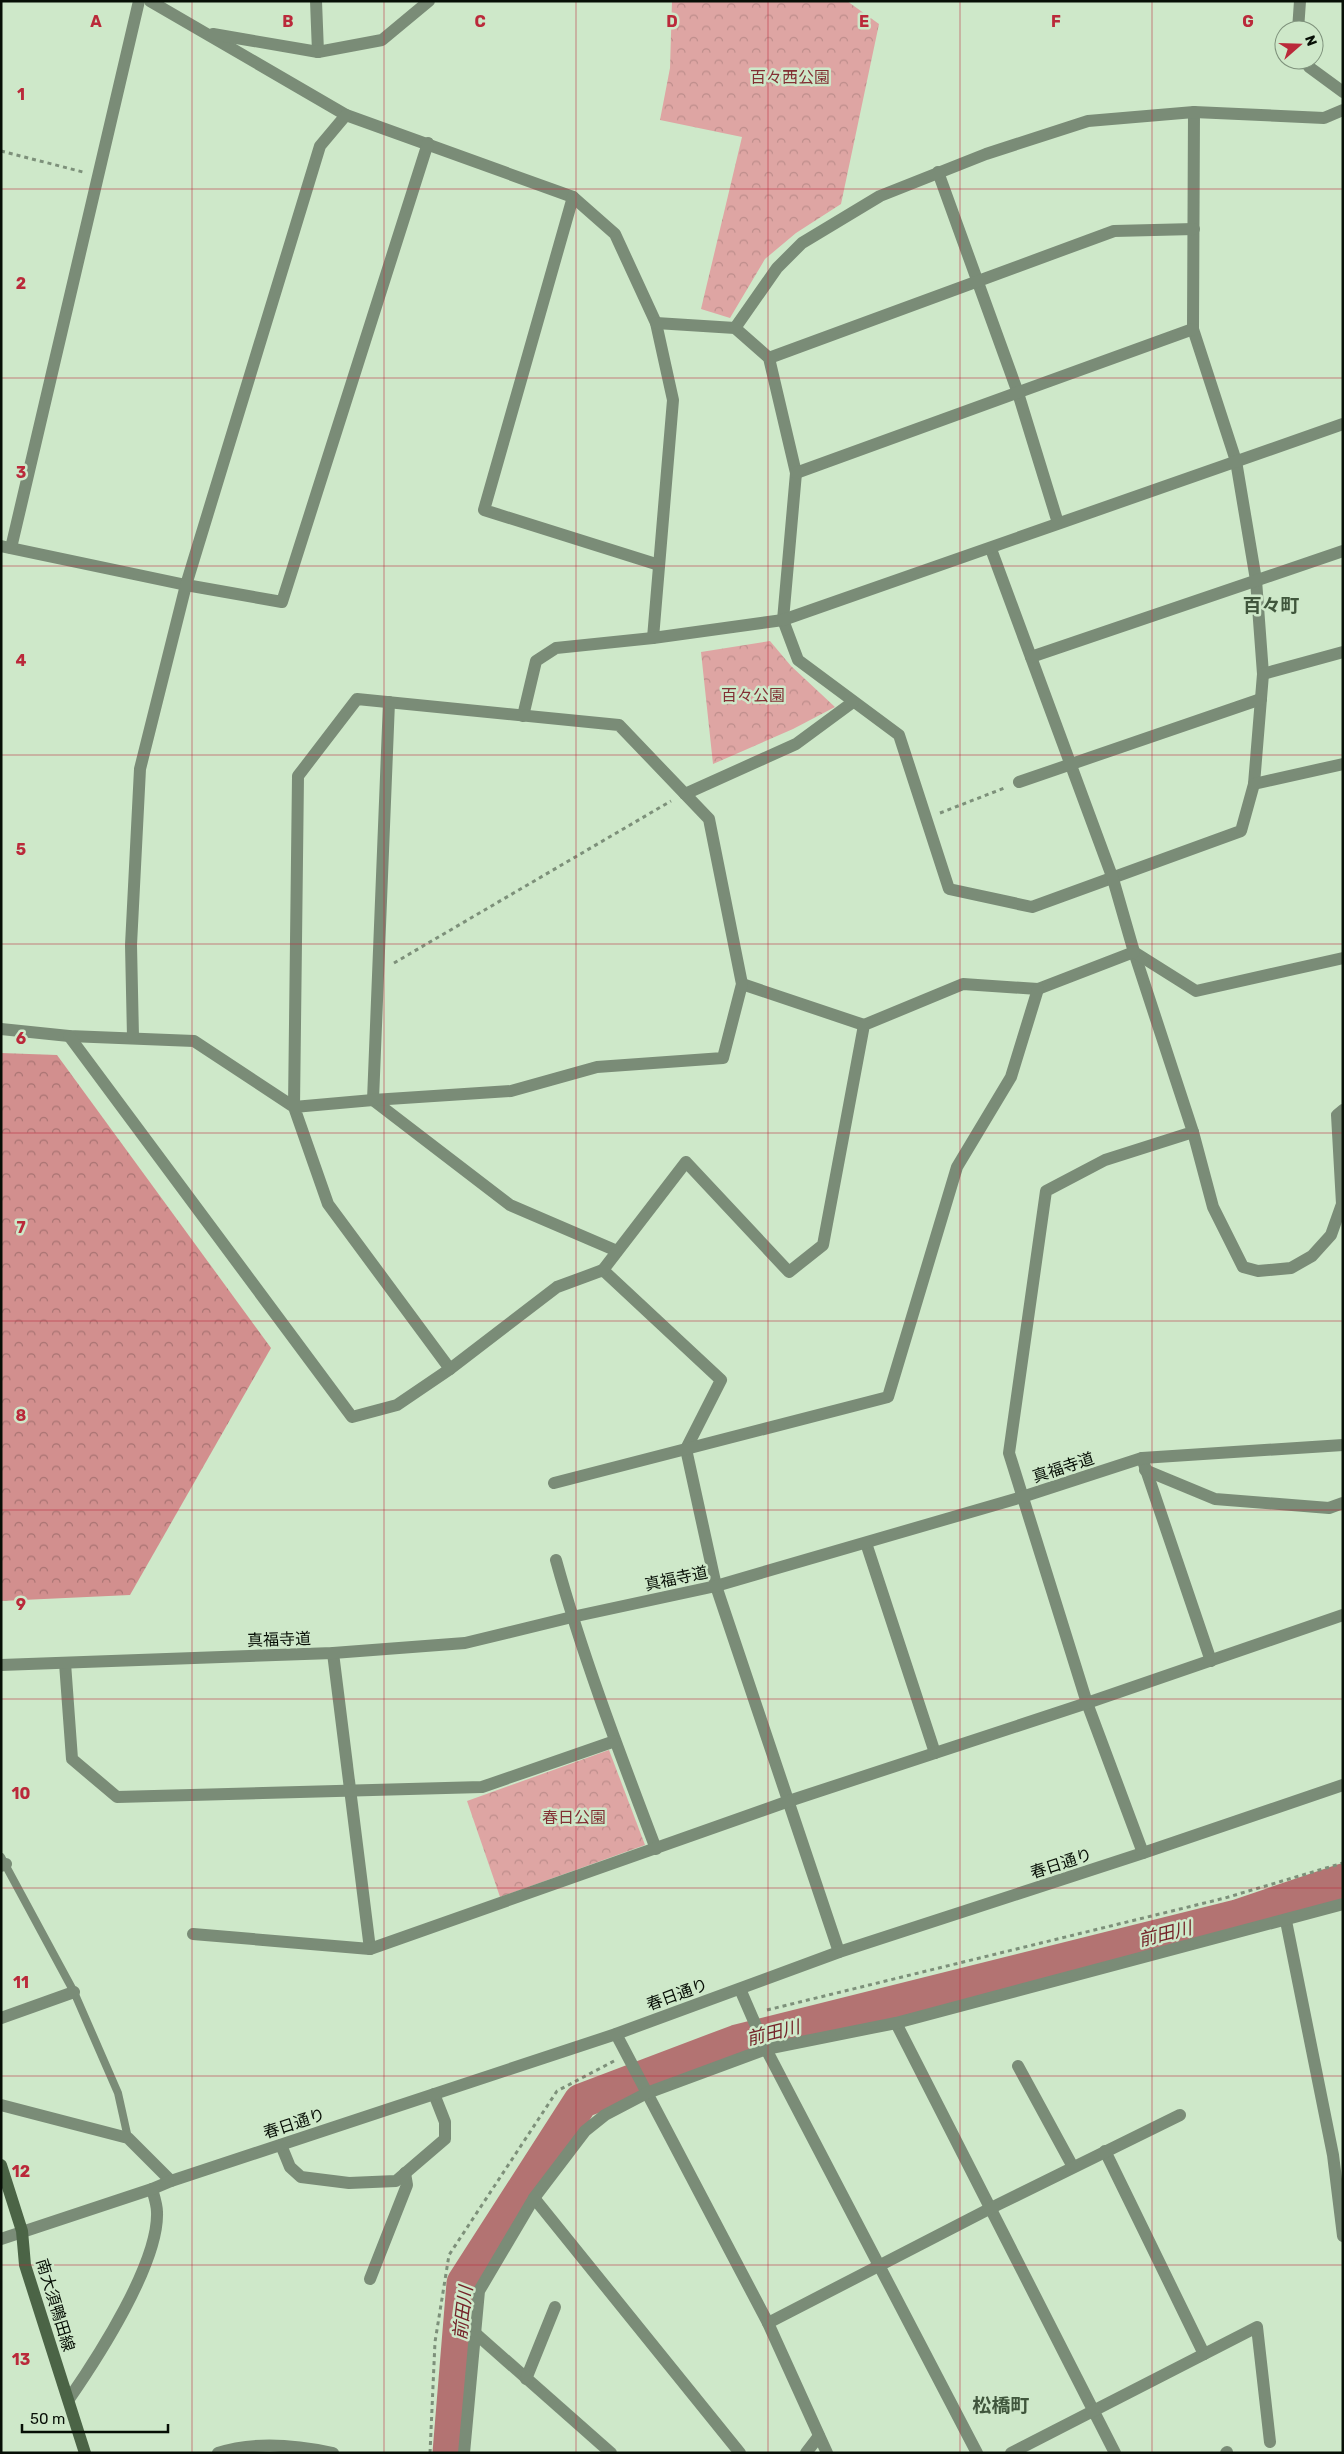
<svg xmlns="http://www.w3.org/2000/svg" width="1344" height="2454" font-family="Rubik,'Noto Sans JP',sans-serif">
<style>
.forest{fill:url(#forest-crowns)}
.park{fill:url(#park-crowns)}
.lines{fill:none;stroke-linecap:round;stroke-linejoin:round}
.river{stroke:#b37372;stroke-width:35}
.path{stroke:#7d907a;stroke-width:3;stroke-dasharray:4 4;stroke-linecap:butt}
.service{stroke:#7a8c77;stroke-width:8}
.minor{stroke:#7a8c77;stroke-width:12}
.tertiary{stroke:#7a8c77;stroke-width:12}
.secondary{stroke:#4b6446;stroke-width:12}
.grid{fill:none;stroke:#ba293a;stroke-width:1;stroke-opacity:0.55}
.labels{text-anchor:middle;stroke-width:5;stroke-linejoin:round;paint-order:stroke}
.park-label{font-size:16px;fill:#823034;stroke:#cee8c9}
.street-label{font-size:16px;fill:#070f06;stroke:#cee8c9}
.water-label{font-size:18px;font-style:italic;fill:#742429;stroke:#cee8c9}
.quarter-label{font-size:19px;font-weight:bold;fill:#40563c;stroke:#cee8c9}
.grid-label{font-size:16px;text-anchor:middle;font-weight:bold;fill:#ba293a;stroke:#cee8c9;stroke-width:5;stroke-linejoin:round;paint-order:stroke}
</style>
<defs>
<pattern id="forest-crowns" width="20" height="18" patternUnits="userSpaceOnUse" patternTransform="scale(1.25)"><rect width="20" height="18" fill="#d28f8e"/><path d="M2 6a3 3 0 1 1 6 0M12 15a3 3 0 1 1 6 0" fill="none" stroke="#a87372"/></pattern>
<pattern id="park-crowns" width="20" height="18" patternUnits="userSpaceOnUse" patternTransform="scale(1.25)"><rect width="20" height="18" fill="#dea5a3"/><path d="M2 6a3 3 0 1 1 6 0M12 15a3 3 0 1 1 6 0" fill="none" stroke="#bd8d8b"/></pattern>
</defs>
<rect width="100%" height="100%" fill="#cee8c9"/>
<polygon class="forest" points="1,1053 57,1055 271,1348 130,1595 1,1601"/>
<g class="park">
<polygon points="672,1 847,1 879,24 841,204 796,233 765,259 730,318 701,309 742,137 660,120 670,68"/>
<polygon points="770,641 791,666 835,707 793,729 713,764 701,652"/>
<polygon points="609,1750 645,1845 500,1897 467,1801"/>
</g>
<g class="lines">
<polyline class="river" points="450,2453 464,2283 581,2101 737,2042 1237,1917 1343,1881"/>
<g class="path">
<polyline points="1,151 83,172"/>
<polyline points="940,813 1007,787"/>
<polyline points="394,963 671,801"/>
<polyline points="767,2010 1225,1898 1343,1863"/>
<polyline points="430,2453 435,2342 449,2255 557,2091 614,2061"/>
</g>
<polyline class="service" points="1,1857 74,1992 118,2093 128,2138"/>
<g class="minor">
<polyline points="150,1 346,115 573,197 615,234 656,323 673,400 653,638"/>
<polyline points="316,1 318,52"/>
<polyline points="1298,30 1300,1"/>
<polyline points="213,34 318,52 382,40 429,1"/>
<polyline points="1306,60 1309,67 1343,92"/>
<polyline points="938,172 1018,393 1058,523"/>
<polyline points="573,197 484,510 659,565"/>
<polyline points="656,323 735,328 769,358 796,473 783,620 798,660 899,735 949,889 1032,907 1241,831 1254,784 1263,674 1256,580 1236,461 1193,329 1194,112"/>
<polyline points="735,328 777,268 802,243 880,196 986,154 1088,121 1194,112 1324,118 1343,110"/>
<polyline points="769,358 1114,231 1194,229"/>
<polyline points="796,473 1193,329"/>
<polyline points="1,546 186,585 282,602 428,143"/>
<polyline points="11,548 139,1"/>
<polyline points="991,549 1113,879 1134,952 1193,1132 1105,1160 1046,1191 1009,1453 1087,1703 1143,1853"/>
<polyline points="1031,657 1343,551"/>
<polyline points="1263,674 1343,652"/>
<polyline points="389,702 373,1100 510,1205 617,1251"/>
<polyline points="523,716 536,661 556,648 653,638 783,620"/>
<polyline points="1019,782 1261,699"/>
<polyline points="1254,784 1343,764"/>
<polyline points="685,794 796,744 853,702"/>
<polyline points="1134,952 1196,991 1343,958"/>
<polyline points="742,984 864,1025"/>
<polyline points="1,1029 69,1036 194,1041 294,1107 373,1100 511,1091 597,1067 723,1058 742,984 709,819 619,725 357,699 298,776 294,1107 328,1204 450,1369"/>
<polyline points="69,1036 352,1417 397,1405 450,1369 557,1287 603,1270 721,1380 686,1449 716,1586 839,1952"/>
<polyline points="133,1037 131,945 140,769 186,585 320,146 346,115"/>
<polyline points="1193,1132 1213,1207 1243,1267 1258,1271 1291,1268 1312,1256 1331,1235 1342,1204 1337,1115 1343,1110"/>
<polyline points="603,1270 686,1162 789,1272 823,1245 864,1025 963,984 1038,989 1134,952"/>
<polyline points="1142,1458 1211,1661"/>
<polyline points="1145,1470 1215,1499 1329,1508 1343,1503"/>
<polyline points="554,1483 888,1397 957,1167 1011,1077 1038,989"/>
<polyline points="866,1543 935,1753"/>
<path d="M556,1560c27,98 64,194 100,289"/>
<polyline points="333,1653 370,1949"/>
<polyline points="65,1663 72,1759 117,1797 482,1787 615,1741"/>
<polyline points="1,1665 333,1653 465,1643 572,1617 716,1586 1022,1497 1142,1458 1343,1445"/>
<polyline points="1,1866 6,1864"/>
<polyline points="1286,1921 1333,2155 1343,2236"/>
<polyline points="193,1934 370,1949 789,1801 1087,1703 1343,1615"/>
<polyline points="740,1989 766,2049 977,2453"/>
<polyline points="1,2018 74,1992"/>
<polyline points="896,2023 1115,2453"/>
<polyline points="616,2034 768,2323 827,2453"/>
<polyline points="1018,2066 1073,2167"/>
<polyline points="1,2105 128,2138 171,2181"/>
<polyline points="281,2145 290,2167 301,2177 349,2183 396,2181 445,2139 445,2122 434,2094"/>
<polyline points="1105,2151 1204,2354"/>
<polyline points="534,2198 740,2453"/>
<polyline points="370,2279 407,2185 405,2173"/>
<polyline points="768,2323 991,2208 1180,2115"/>
<polyline points="475,2333 611,2453"/>
<polyline points="526,2379 555,2307"/>
<path d="M69,2399c29,-42 90,-136 88,-187 0,-7 -3,-16 -5,-23"/>
<polyline points="464,2453 479,2291 534,2198 585,2131 605,2115 647,2093 766,2049 896,2023 1343,1904"/>
<polyline points="806,2453 819,2436"/>
<polyline points="1011,2453 1257,2327 1270,2442"/>
<polyline points="1226,2453 1227,2452"/>
</g>
<g class="tertiary">
<path d="M783,620c187,-64 373,-132 560,-196"/>
<polyline points="1,2239 152,2189 171,2181 616,2034 839,1952 1143,1853 1343,1785"/>
<path d="M218,2453c36,-12 78,-8 115,0"/>
</g>
<polyline class="secondary" points="1,2165 22,2231 25,2265 85,2453"/>
</g>
<path class="grid" d="M192,1v2452M384,1v2452M576,1v2452M768,1v2452M960,1v2452M1152,1v2452M1,189h1342M1,378h1342M1,566h1342M1,755h1342M1,944h1342M1,1133h1342M1,1321h1342M1,1510h1342M1,1699h1342M1,1888h1342M1,2076h1342M1,2265h1342"/>
<g class="labels">
<g class="park-label">
<text x="790" y="83">百々西公園</text>
<text x="753" y="701">百々公園</text>
<text x="574" y="1823">春日公園</text>
</g>
<g class="street-label">
<text transform="translate(1063 1467) rotate(-18)" y="6">真福寺道</text>
<text transform="translate(676 1578) rotate(-12)" y="6">真福寺道</text>
<text transform="translate(279 1639) rotate(-2)" y="6">真福寺道</text>
<text transform="translate(1061 1863) rotate(-18)" y="6">春日通り</text>
<text transform="translate(677 1994) rotate(-20)" y="6">春日通り</text>
<text transform="translate(294 2123) rotate(-18)" y="6">春日通り</text>
<text transform="translate(56 2305) rotate(73)" y="6">南大須鴨田線</text>
</g>
<g class="water-label">
<text transform="translate(1165 1934) rotate(-14)" y="6">前田川</text>
<text transform="translate(773 2033) rotate(-14)" y="6">前田川</text>
<text transform="translate(463 2313) rotate(-83)" y="6">前田川</text>
</g>
<g class="quarter-label">
<text x="1271" y="612">百々町</text>
<text x="1001" y="2412">松橋町</text>
</g>
</g>
<g class="grid-label">
<text x="96" y="27">A</text>
<text x="288" y="27">B</text>
<text x="480" y="27">C</text>
<text x="672" y="27">D</text>
<text x="864" y="27">E</text>
<text x="1056" y="27">F</text>
<text x="1248" y="27">G</text>
<text x="21" y="100">1</text>
<text x="21" y="289">2</text>
<text x="21" y="478">3</text>
<text x="21" y="666">4</text>
<text x="21" y="855">5</text>
<text x="21" y="1044">6</text>
<text x="21" y="1233">7</text>
<text x="21" y="1421">8</text>
<text x="21" y="1610">9</text>
<text x="21" y="1799">10</text>
<text x="21" y="1988">11</text>
<text x="21" y="2177">12</text>
<text x="21" y="2365">13</text>
</g>
<rect width="1344" height="2454" fill="none" stroke="#070f06" stroke-width="5"/>
<g transform="translate(1299 45) rotate(70)"><circle r="24" fill="#cee8c9" stroke="#7e917b"/>
<path d="M0-4L9 19L0 12L-9 19Z" fill="#ba293a"/>
<text y="-8" font-size="14" font-weight="bold" text-anchor="middle" fill="#070f06">N</text>
</g>
<path d="M22 2424v8h146v-8" fill="none" stroke="#070f06" stroke-width="2.5"/>
<text x="30" y="2424" font-size="15" fill="#070f06" stroke="#cee8c9" stroke-width="4" paint-order="stroke">50 m</text>
</svg>
